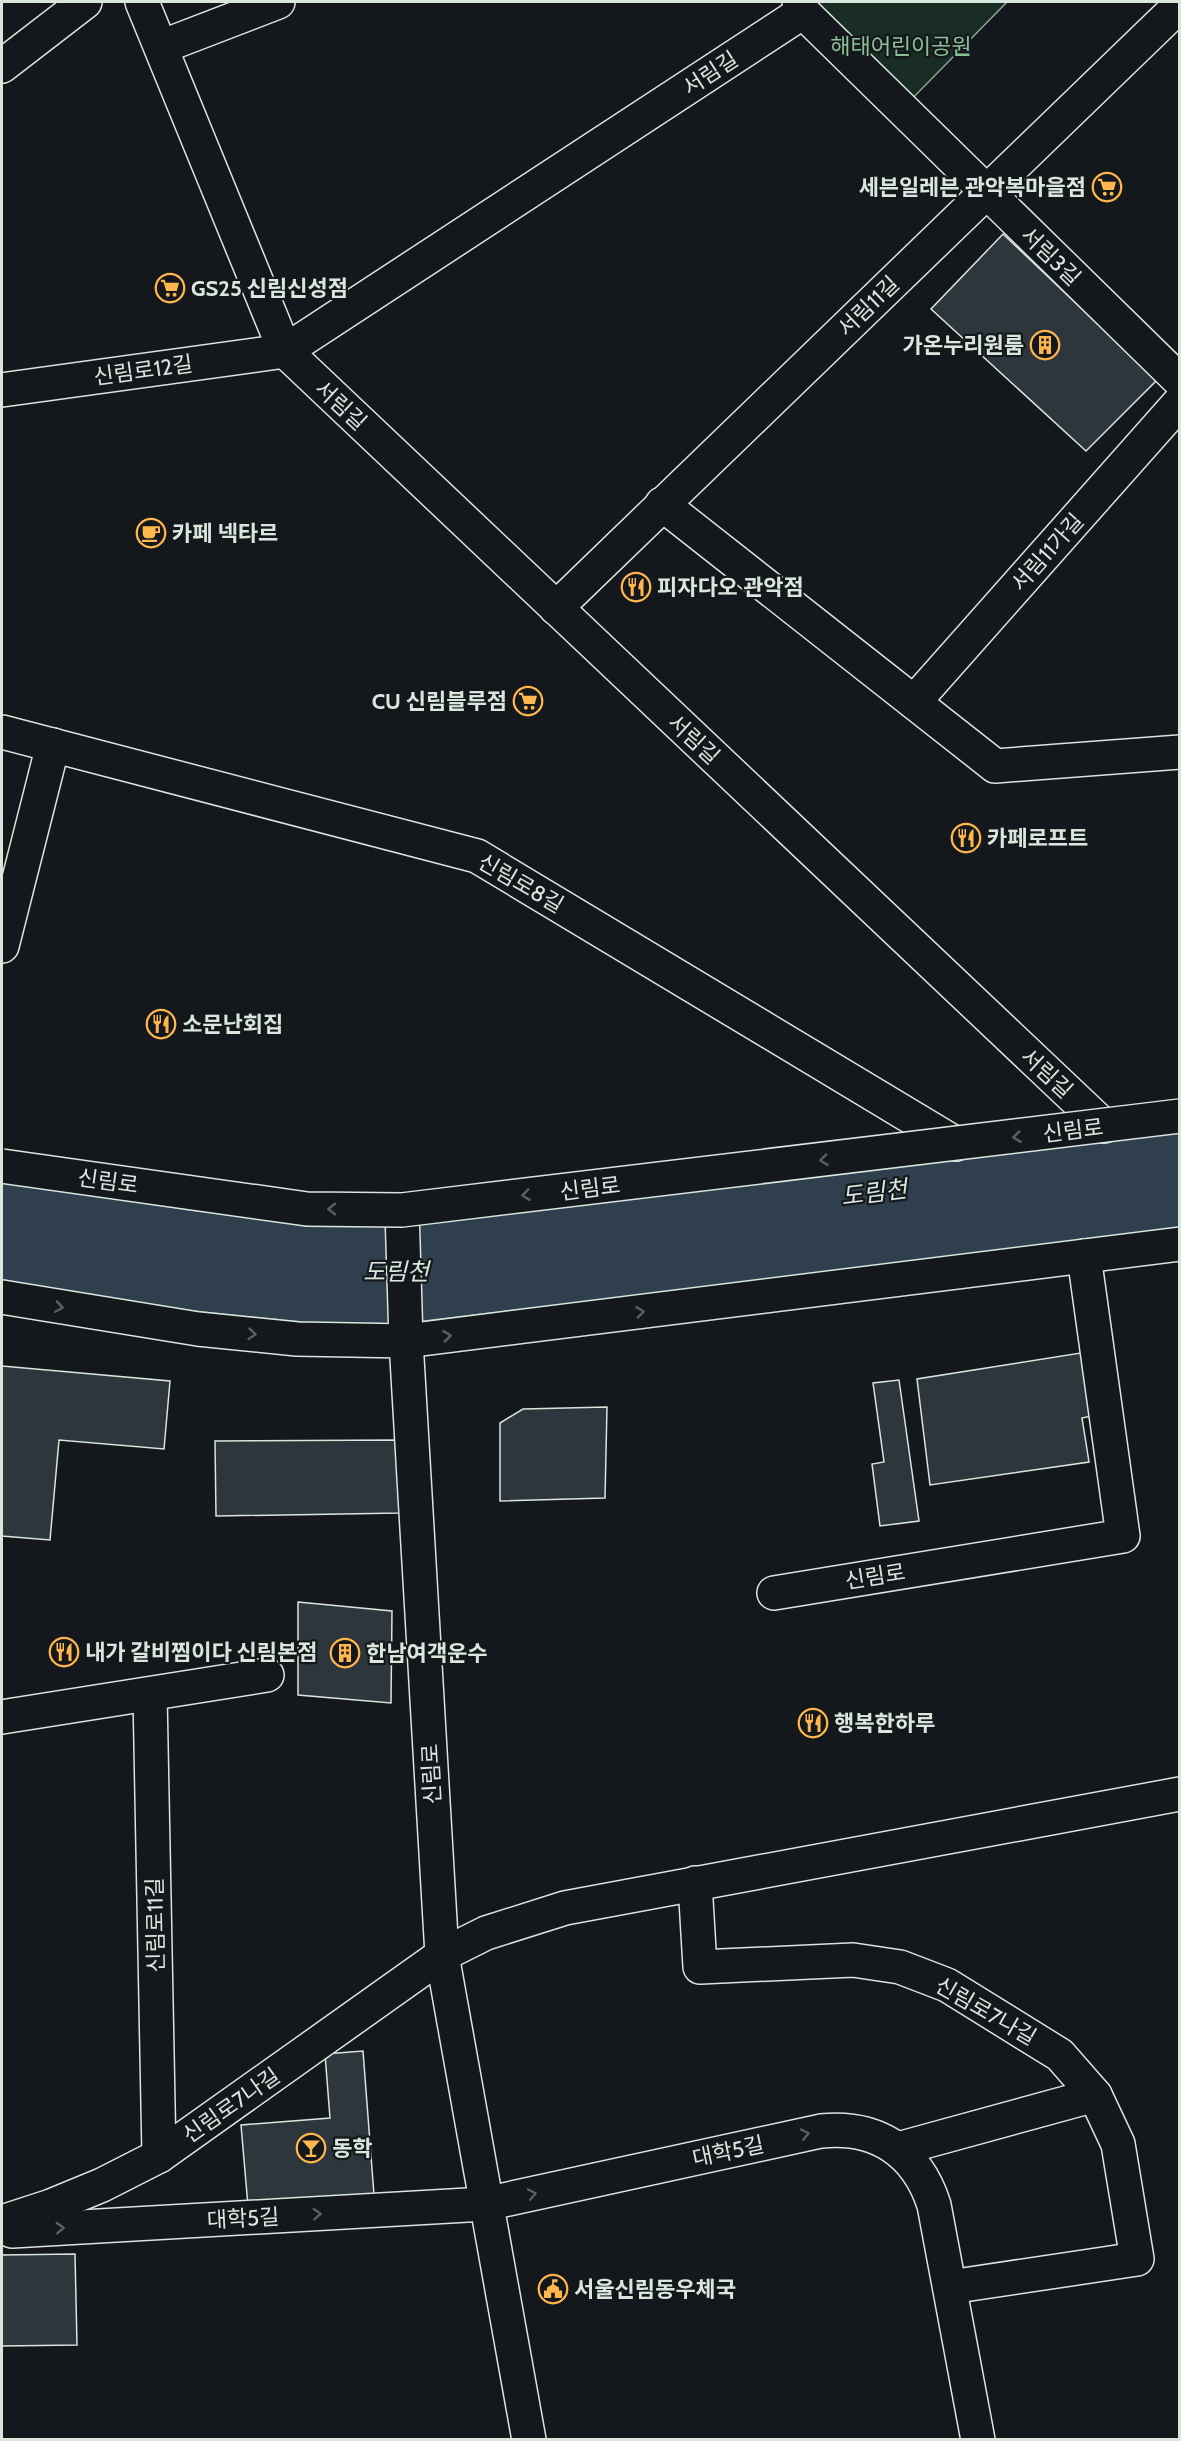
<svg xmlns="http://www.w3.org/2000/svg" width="1181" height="2441" font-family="Cabin,'Noto Sans KR',sans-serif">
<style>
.green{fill:#1a2d24;stroke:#939e99;stroke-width:1.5}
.water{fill:#2f3f4d;stroke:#939e99;stroke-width:1.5}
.building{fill:#2c363c;stroke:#d8e6dc;stroke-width:1.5}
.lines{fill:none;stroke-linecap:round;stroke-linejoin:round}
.minor-casing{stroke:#d8e6dc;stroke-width:36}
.major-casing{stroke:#d8e6dc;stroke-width:36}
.minor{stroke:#14181c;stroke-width:33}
.major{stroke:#14181c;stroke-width:33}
.major-bridge-casing{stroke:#d8e6dc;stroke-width:36;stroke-linecap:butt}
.major-bridge{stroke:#14181c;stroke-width:33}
.oneway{stroke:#59605f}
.labels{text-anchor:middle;stroke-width:4.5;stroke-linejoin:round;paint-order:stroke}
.park-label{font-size:22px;fill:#8ac095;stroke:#14181c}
.street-label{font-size:22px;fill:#d8e6dc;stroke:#14181c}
.poi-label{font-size:22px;font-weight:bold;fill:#d8e6dc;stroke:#14181c;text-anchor:start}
.water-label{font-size:24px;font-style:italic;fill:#d8e6dc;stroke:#14181c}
</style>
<rect width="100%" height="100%" fill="#14181c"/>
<polygon class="green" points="799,2 1007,2 902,109"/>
<polygon class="water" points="1180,1131 1179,1229 1082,1242 399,1324 311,1323 192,1311 2,1282 2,1182 198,1211 310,1221"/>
<g class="building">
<polygon points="1003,234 1157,380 1086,451 931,309"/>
<polygon points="1087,1352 1100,1414 1082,1418 1089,1462 930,1485 917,1379"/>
<polygon points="2,1366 170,1381 164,1449 59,1440 50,1540 2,1536"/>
<polygon points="899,1380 919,1521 880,1526 872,1464 884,1462 873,1383"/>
<polygon points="607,1407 605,1498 500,1501 500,1423 523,1409"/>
<polygon points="399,1440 400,1513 216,1516 215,1441"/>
<polygon points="298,1602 392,1611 391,1703 298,1695"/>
<polygon points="363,2051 374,2195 248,2206 241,2125 330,2118 325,2054"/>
<polygon points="75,2254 77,2345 2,2346 2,2255"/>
</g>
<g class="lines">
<g class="minor-casing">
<g id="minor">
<polyline points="142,2 285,351 1104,1126"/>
<polyline points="799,2 803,12 1180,381"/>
<polyline points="161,47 278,2"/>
<polyline points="2,66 85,2"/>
<polyline points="2,390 285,351 803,12"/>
<polyline points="662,504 995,766 1180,752"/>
<polyline points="556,608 1180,5"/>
<polyline points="914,702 1180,402"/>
<polyline points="2,732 477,856 956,1144"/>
<polyline points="2,946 53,745"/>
<polyline points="406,1341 442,1955 529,2440"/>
<polyline points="774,1593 1123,1536 1084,1256"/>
<polyline points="150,1694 159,2156"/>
<polyline points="2,1717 267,1675"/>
<polyline points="695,1883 700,1967 853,1960 900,1967 947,1985 1060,2055 1095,2095 1118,2144 1137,2259 950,2287"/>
<polyline points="898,2149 1095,2095"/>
<polyline points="2,2222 51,2206 102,2185 159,2156 442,1955 486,1933 565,1908 1180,1794"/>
<path d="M12,2231l473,-27 336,-73c56,-6 96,21 113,74l44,235"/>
</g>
</g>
<g class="major-casing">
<g id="major">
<polyline points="402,1210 406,1341"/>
<polyline points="2,1297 198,1329 297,1339 406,1341 1180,1244"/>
</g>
</g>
<use href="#minor" class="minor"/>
<use href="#major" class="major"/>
<g class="major-bridge-casing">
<polyline id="major-bridge" points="2,1166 307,1209 402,1210 1180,1116"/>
</g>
<use href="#major-bridge" class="major-bridge"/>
</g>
<defs><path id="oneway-chevron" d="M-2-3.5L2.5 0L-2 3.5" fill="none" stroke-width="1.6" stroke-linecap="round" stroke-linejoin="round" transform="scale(1.5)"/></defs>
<g class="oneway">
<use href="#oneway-chevron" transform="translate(1017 1137) rotate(173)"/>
<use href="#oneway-chevron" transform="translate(824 1160) rotate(173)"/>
<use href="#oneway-chevron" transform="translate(526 1195) rotate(173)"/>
<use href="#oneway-chevron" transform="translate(332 1209) rotate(180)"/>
<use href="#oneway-chevron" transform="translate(59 1307) rotate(9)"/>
<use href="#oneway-chevron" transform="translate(640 1312) rotate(-7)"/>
<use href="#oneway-chevron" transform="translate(252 1334) rotate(5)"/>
<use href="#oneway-chevron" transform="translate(447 1336) rotate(-7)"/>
<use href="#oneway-chevron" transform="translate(805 2134) rotate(-12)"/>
<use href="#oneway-chevron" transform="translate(532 2194) rotate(-12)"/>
<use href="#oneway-chevron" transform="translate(317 2214) rotate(-3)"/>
<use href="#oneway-chevron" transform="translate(60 2228) rotate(-3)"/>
</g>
<defs>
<g id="supermarket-ring" transform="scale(1.5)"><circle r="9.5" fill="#14181c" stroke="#ffb74d" stroke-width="1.5"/><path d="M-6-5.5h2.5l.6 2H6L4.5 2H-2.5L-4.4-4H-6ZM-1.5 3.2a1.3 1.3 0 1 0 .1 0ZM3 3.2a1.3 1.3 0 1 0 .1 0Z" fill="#ffb74d"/></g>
<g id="building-ring" transform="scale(1.5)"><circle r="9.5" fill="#14181c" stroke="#ffb74d" stroke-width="1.5"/><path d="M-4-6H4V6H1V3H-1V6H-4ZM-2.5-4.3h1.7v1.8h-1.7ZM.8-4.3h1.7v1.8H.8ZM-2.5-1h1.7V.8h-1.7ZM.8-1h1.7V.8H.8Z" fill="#ffb74d"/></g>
<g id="cafe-ring" transform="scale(1.5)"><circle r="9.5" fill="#14181c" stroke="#ffb74d" stroke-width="1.5"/><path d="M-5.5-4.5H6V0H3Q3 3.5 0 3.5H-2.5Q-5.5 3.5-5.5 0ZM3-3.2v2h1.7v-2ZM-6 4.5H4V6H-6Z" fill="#ffb74d"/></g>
<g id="restaurant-ring" transform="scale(1.5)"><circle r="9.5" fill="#14181c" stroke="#ffb74d" stroke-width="1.5"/><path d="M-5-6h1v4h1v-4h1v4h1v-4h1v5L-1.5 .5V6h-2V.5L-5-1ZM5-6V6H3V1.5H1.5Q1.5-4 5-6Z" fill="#ffb74d"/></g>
<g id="bar-ring" transform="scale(1.5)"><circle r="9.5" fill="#14181c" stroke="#ffb74d" stroke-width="1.5"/><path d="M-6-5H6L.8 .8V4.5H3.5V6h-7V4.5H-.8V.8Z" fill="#ffb74d"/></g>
<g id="civic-ring" transform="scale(1.5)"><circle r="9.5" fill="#14181c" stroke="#ffb74d" stroke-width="1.5"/><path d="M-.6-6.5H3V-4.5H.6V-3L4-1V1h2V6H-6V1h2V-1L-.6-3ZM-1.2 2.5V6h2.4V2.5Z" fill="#ffb74d"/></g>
</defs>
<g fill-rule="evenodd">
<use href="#supermarket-ring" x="1107" y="187"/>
<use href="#supermarket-ring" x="170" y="288"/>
<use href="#building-ring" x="1045" y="345"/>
<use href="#cafe-ring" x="151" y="533"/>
<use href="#restaurant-ring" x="636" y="587"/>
<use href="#supermarket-ring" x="528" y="701"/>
<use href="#restaurant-ring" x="966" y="838"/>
<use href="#restaurant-ring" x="161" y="1024"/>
<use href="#restaurant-ring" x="64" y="1652"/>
<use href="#building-ring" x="345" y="1653"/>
<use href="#restaurant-ring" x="813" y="1723"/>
<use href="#bar-ring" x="311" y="2148"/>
<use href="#civic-ring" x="553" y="2289"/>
</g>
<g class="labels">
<g class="park-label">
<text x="901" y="54">해태어린이공원</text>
</g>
<g class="street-label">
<text transform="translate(710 73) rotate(-33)" y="8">서림길</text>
<text transform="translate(1051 256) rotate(44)" y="8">서림3길</text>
<text transform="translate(868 306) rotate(-44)" y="8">서림11길</text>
<text transform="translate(143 370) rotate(-8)" y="8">신림로12길</text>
<text transform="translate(341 405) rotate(43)" y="8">서림길</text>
<text transform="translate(1047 552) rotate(-48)" y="8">서림11가길</text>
<text transform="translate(694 739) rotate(43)" y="8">서림길</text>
<text transform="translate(521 883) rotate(30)" y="8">신림로8길</text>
<text transform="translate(1047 1073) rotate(43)" y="8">서림길</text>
<text transform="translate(1073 1130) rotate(-7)" y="8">신림로</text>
<text transform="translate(108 1181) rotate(8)" y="8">신림로</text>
<text transform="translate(590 1188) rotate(-7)" y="8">신림로</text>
<text transform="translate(875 1576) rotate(-9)" y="8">신림로</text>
<text transform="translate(431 1774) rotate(-93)" y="8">신림로</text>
<text transform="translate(155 1925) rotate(-91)" y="8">신림로11길</text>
<text transform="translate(986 2011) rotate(30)" y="8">신림로7나길</text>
<text transform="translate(231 2105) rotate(-35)" y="8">신림로7나길</text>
<text transform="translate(728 2151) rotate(-12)" y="8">대학5길</text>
<text transform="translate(243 2218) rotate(-3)" y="8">대학5길</text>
</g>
<g class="poi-label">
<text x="1086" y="195" text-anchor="end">세븐일레븐 관악복마을점</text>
<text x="191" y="296">GS25 신림신성점</text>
<text x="1024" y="353" text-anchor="end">가온누리원룸</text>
<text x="172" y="541">카페 넥타르</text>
<text x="657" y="595">피자다오 관악점</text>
<text x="507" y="709" text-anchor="end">CU 신림블루점</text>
<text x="987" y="846">카페로프트</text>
<text x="182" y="1032">소문난회집</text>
<text x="85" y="1660">내가 갈비찜이다 신림본점</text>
<text x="366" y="1661">한남여객운수</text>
<text x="834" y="1731">행복한하루</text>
<text x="332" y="2156">동학</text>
<text x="574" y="2297">서울신림동우체국</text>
</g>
<g class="water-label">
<text transform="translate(874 1193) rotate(-7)" y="8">도림천</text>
<text x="396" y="1280">도림천</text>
</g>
</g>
<rect width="1181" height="2441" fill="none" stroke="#d8e6dc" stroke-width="6"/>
</svg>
